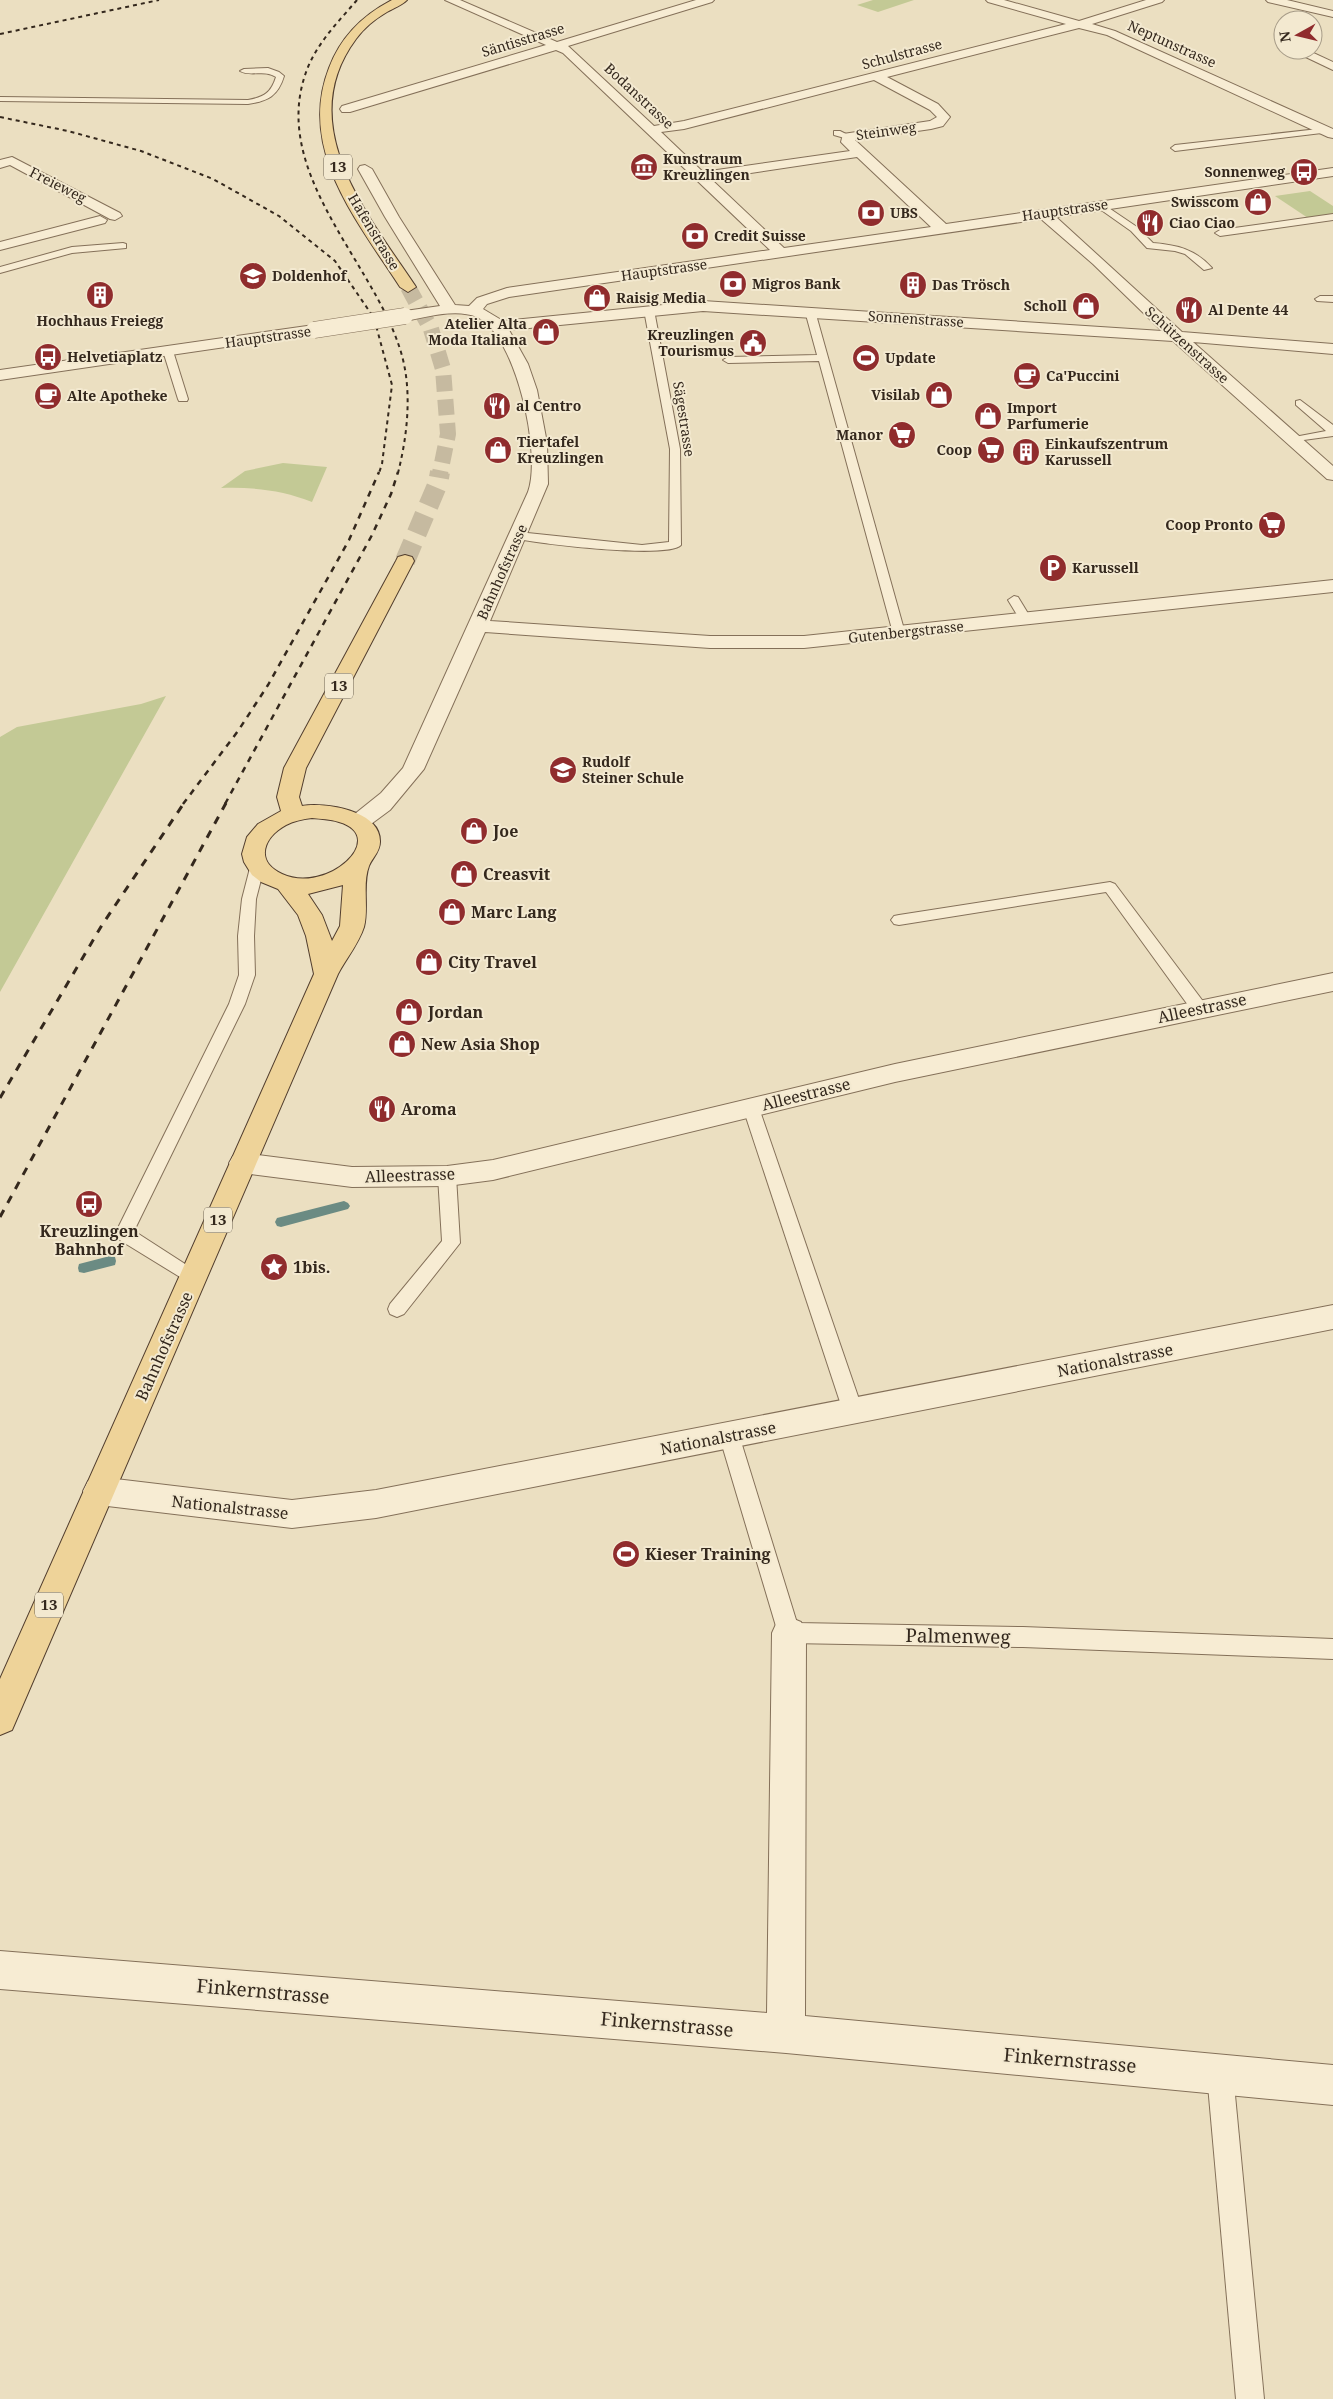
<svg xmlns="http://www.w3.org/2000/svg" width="1333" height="2399" font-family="'Noto Serif',serif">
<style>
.green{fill:#c3c995}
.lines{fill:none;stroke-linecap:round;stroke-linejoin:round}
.stream{fill:#6b8b83;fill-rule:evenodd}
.primary-tunnel-far1{stroke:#c6baa0;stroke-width:16;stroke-dasharray:16 8;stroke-linecap:butt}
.primary-tunnel{stroke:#c6baa0;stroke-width:20;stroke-dasharray:20 10;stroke-linecap:butt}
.service-casing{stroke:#847059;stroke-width:2}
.minor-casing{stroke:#847059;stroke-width:2}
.primary-casing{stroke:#523e2e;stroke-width:2}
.service{fill:#f7ecd3;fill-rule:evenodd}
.minor{fill:#f7ecd3;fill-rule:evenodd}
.primary{fill:#eed399;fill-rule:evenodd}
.rail-far2{stroke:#34281d;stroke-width:2;stroke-dasharray:4 4;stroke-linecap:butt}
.rail-far1{stroke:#34281d;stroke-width:2.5;stroke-dasharray:6 6;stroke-linecap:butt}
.rail{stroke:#34281d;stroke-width:3;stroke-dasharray:8 8;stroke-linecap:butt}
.minor-bridge-casing{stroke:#847059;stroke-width:17;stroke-linecap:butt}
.minor-bridge{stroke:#f7ecd3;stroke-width:16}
.labels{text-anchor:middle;stroke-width:4;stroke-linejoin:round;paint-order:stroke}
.far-street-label{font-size:14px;fill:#34281d;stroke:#f3e9d0}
.far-poi-label{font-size:14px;font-weight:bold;fill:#34281d;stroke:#f3e9d0;text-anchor:start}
.shield{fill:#f3e9d0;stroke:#6d6253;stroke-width:1}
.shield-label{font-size:15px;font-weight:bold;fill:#34281d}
.poi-label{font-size:16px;font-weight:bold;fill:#34281d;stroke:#f3e9d0;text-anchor:start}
.street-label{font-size:16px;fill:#34281d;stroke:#f3e9d0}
.near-street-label{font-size:19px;fill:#34281d;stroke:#f3e9d0}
</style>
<rect width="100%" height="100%" fill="#ebdfc1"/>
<g class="green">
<polygon points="873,0 914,0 878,12 857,5"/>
<polygon points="1310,191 1333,206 1333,215 1308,218 1275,196"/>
<path d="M283,463l44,4 -15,35c-30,-12 -58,-15 -91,-14l24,-17z"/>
<polygon points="166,696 0,992 0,737 17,727 141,704"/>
</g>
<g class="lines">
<g class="stream">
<polygon points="344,1201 348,1203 350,1206 348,1209 281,1227 277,1226 275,1222 277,1218 281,1217"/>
<polygon points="110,1256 115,1257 116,1261 115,1265 84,1273 79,1272 78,1268 79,1264"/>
</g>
<polyline class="primary-tunnel-far1" points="408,287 431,329 443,369 448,434 440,473"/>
<polyline class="primary-tunnel" points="405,561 438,483 440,472"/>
<g class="service-casing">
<g id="service">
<path d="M268,68l11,4 5,4c-6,20 -16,25 -36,28l-248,-3v-4l248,3c16,-3 23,-7 28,-23 -11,-8 -26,0 -36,-6l4,-2z"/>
<polygon points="1327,128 1330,128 1330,132 1175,151 1171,148 1175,145"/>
<polygon points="834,131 840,131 852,137 848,139 834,135"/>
<path d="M1100,202l37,25 16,16c24,2 42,6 59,25l-8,2 -19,-16 -10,-3 -28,-3 -16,-17 -34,-24 -1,-2z"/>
<polygon points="1333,214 1333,220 1220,236 1215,233 1220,230"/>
<polygon points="123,243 126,244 126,248 72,253 0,273 0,267 72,247"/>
<polygon points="1320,296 1333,296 1333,302 1317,301 1315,299"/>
<path d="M649,307l5,3 26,139 1,96c-13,14 -144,-1 -167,-7l-2,-2 2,-2 4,-2 124,13 27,-3 1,-93 -26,-139z"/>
<polygon points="810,308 815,311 905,633 903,636 895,636 893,633 819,361 728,363 723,360 728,357 817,355 805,311"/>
<polygon points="168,348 173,351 188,399 187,401 179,401 178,399 163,351"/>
<polygon points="1300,400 1333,425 1333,436 1289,442 1289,438 1326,431 1296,405 1296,401"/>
<polygon points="1014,596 1018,597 1032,620 1030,623 1026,624 1022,623 1008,600"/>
<polygon points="257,863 264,868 256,899 254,936 255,975 245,1004 134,1231 199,1273 202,1278 199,1283 193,1285 118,1239 115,1234 229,1004 239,975 238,936 242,899 250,868"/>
<polygon points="1110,882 1115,884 1205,1004 1207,1008 1205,1012 1193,1012 1106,892 899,925 894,924 891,920 894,916 899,915"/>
<polygon points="751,1102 757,1104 759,1108 863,1411 860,1417 853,1419 846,1417 843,1411 743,1108 745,1104"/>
<polygon points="447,1169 453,1171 456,1176 460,1243 404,1314 397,1317 390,1314 388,1309 390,1304 442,1241 438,1176 441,1171"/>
<polygon points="729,1427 736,1429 739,1435 797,1623 1023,1627 1333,1639 1333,1659 1023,1647 789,1643 781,1640 778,1633 719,1435 722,1429"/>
<polygon points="1220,2061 1229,2065 1233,2074 1264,2399 1236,2399 1207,2074 1211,2065"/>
</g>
</g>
<g class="minor-casing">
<g id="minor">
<path d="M445,0h15l97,42 139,-42h18l-2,2 -144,44 86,80 30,-5 382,-97 -78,-22 -2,-2h18l75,21 67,-21h18l-2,2 -70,22 23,7 218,98v9l-5,-1 -221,-102 -28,-7 -192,49 51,27 12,13 -7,9 -12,3 -76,11 91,84 387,-56v8l-277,41 126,115 151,12v10l-140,-12 140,124v14l-6,-1 -154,-138 -470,-30 -194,19 19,34 9,26 10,53 1,41 -58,137 220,15h94l529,-56v12l-529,56h-94l-225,-16 -61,137 -34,41 -23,17 -8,2 -8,-2 -3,-5 3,-5 30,-24 22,-25 125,-276c14,-38 -12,-157 -51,-175 -21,-9 -51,0 -72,4l-8,-5 8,-5 35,-5 -55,-89 -27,-48 2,-3 5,-1 7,4 27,48 56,88 14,1 8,-8 30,-10 263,-38 -207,-197 -7,-3 -206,62h-8l-2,-3 2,-3 204,-61zM874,80l56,30 7,7 -7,4 -87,13 -2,8 9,9 -147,21 -42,-40 23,-3zM857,157l74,70 -147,21 -73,-69zM1041,219l52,45 69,67 -459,-30 -200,20 -20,-12 4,-5 22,-7z"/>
<polygon points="1266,0 1287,0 1333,11 1333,17 1268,2"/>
<polygon points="1291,50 1307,50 1333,62 1333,70"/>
<polygon points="12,157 120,213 122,216 115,220 110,219 10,165 0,168 0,160"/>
<polygon points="100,216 107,220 105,223 0,250 0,242"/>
<polygon points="314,325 322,330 320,333 0,380 0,370"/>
<polygon points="1333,973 1333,991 895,1082 493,1180 447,1186 352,1187 243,1173 233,1170 229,1163 233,1156 243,1153 352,1167 447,1166 493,1160 895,1064"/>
<polygon points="1333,1305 1333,1329 376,1518 292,1528 99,1505 88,1501 83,1491 88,1481 99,1477 292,1500 376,1490"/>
<polygon points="789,1617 801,1622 806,1633 805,2016 1333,2065 1333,2105 786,2053 0,1989 0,1951 767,2013 772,1633 777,1622"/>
</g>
</g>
<g class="primary-casing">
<g id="primary">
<path d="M392,0h15c-5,5 -13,8 -20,12 -12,7 -23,16 -31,27 -64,86 12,176 60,248l-8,5 -8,-5c-42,-65 -103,-137 -71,-219 12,-32 34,-53 63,-68z"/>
<path d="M405,555l7,2 2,4 -108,207 -7,29 3,9c22,-4 79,4 78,36 0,10 -8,16 -11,24 -7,18 0,42 -5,61 -5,16 -18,32 -26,47l-326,756 -12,5v-56l314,-705 -8,-38 -8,-21 -20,-26 -17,-7 -9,-7 -8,-13 -2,-8 5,-17 11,-13 23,-13 -4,-14 7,-29 112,-207 2,-4zM312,818c9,1 18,1 27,4 51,15 -12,73 -57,52 -28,-13 -18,-37 4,-49 8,-4 17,-6 26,-7zM343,885l-3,41 -8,15 -10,-26 -14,-21z"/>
</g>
</g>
<use href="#service" class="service"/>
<use href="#minor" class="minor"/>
<use href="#primary" class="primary"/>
<g class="rail-far2">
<path d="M357,0c-18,21 -38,41 -49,67 -41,101 62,191 91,279 14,40 9,87 -1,127"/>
<polyline points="0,34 159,0"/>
<polyline points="0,117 68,131 141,151 213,179 279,216 335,261 374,318 392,385 382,464 379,473"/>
</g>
<g class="rail-far1">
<polyline points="183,804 238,731 268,685 349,540 379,472"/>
<polyline points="225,804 372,535 391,494 398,472"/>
</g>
<g class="rail">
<polyline points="0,1098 102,925 184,803"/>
<polyline points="0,1217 226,803"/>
</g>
<g class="minor-bridge-casing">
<polyline id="minor-bridge" points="314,330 405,316"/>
</g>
<use href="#minor-bridge" class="minor-bridge"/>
</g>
<defs>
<g id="museum-disc" transform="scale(1.4375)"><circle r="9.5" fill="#902c2d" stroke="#f3e9d0"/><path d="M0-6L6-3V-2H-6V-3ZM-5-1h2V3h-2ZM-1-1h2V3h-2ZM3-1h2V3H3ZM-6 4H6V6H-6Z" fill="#fff"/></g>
<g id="bus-disc" transform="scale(1.4375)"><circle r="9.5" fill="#902c2d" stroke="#f3e9d0"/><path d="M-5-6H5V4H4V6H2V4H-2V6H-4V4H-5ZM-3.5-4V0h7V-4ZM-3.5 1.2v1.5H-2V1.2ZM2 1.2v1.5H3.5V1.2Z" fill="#fff"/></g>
<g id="shop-disc" transform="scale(1.4375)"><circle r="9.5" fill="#902c2d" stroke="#f3e9d0"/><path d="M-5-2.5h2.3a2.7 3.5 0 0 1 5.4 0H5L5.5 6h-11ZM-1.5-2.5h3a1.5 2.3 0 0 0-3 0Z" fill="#fff"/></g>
<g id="bank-disc" transform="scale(1.4375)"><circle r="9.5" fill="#902c2d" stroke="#f3e9d0"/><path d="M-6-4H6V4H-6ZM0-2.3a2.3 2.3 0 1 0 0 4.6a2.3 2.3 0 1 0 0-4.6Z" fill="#fff"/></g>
<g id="restaurant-disc" transform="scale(1.4375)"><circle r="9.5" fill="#902c2d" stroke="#f3e9d0"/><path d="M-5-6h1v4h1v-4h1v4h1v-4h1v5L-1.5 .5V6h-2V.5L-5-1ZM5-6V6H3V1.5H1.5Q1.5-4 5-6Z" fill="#fff"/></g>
<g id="school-disc" transform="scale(1.4375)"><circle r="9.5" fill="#902c2d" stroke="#f3e9d0"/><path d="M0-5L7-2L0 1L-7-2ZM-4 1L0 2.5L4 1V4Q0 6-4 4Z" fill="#fff"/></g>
<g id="building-disc" transform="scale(1.4375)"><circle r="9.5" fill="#902c2d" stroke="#f3e9d0"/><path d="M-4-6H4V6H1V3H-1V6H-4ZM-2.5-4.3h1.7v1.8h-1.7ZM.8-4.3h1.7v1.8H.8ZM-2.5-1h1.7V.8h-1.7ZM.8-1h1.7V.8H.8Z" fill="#fff"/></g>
<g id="civic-disc" transform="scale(1.4375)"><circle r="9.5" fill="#902c2d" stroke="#f3e9d0"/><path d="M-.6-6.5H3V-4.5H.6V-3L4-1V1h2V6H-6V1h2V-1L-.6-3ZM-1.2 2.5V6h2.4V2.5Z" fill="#fff"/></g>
<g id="stadium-disc" transform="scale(1.4375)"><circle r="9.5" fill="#902c2d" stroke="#f3e9d0"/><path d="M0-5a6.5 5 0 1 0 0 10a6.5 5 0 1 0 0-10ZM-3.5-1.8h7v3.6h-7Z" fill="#fff"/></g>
<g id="cafe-disc" transform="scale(1.4375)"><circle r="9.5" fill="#902c2d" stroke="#f3e9d0"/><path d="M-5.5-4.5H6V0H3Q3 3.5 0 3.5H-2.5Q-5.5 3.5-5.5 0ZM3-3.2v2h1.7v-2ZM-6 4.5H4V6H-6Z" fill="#fff"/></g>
<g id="supermarket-disc" transform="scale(1.4375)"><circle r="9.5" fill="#902c2d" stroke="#f3e9d0"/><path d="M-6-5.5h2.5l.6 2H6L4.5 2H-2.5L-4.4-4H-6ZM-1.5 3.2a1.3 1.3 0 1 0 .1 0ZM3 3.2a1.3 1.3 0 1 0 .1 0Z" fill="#fff"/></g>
<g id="parking-disc" transform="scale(1.4375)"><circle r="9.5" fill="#902c2d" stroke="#f3e9d0"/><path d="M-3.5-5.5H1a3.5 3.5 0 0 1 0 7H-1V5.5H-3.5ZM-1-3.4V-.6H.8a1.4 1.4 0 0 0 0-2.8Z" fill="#fff"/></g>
<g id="sight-disc" transform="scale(1.4375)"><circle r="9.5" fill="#902c2d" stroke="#f3e9d0"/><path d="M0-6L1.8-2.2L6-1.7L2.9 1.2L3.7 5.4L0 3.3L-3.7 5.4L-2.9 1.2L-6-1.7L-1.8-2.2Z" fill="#fff"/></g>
</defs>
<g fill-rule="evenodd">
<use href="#museum-disc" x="644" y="167"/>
<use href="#bus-disc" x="1304" y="172"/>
<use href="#shop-disc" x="1258" y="202"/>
<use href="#bank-disc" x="871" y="213"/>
<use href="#restaurant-disc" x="1150" y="223"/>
<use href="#bank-disc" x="695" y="236"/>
<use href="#school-disc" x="253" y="276"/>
<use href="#bank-disc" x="733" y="284"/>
<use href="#building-disc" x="913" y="285"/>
<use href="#building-disc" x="100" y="295"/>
<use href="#shop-disc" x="597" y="298"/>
<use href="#shop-disc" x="1086" y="306"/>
<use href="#restaurant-disc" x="1189" y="310"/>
<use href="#shop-disc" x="546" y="332"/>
<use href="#civic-disc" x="753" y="343"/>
<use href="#bus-disc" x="48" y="357"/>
<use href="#stadium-disc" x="866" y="358"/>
<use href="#cafe-disc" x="1027" y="376"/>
<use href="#shop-disc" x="939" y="395"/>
<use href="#cafe-disc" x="48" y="396"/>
<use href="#restaurant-disc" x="497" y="406"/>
<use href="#shop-disc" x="988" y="416"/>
<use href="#supermarket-disc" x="902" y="435"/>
<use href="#shop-disc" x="498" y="450"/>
<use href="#supermarket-disc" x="991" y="450"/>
<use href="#building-disc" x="1026" y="452"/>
<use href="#supermarket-disc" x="1272" y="525"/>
<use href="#parking-disc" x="1053" y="568"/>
<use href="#school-disc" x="563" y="770"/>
<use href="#shop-disc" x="474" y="831"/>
<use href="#shop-disc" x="464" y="874"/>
<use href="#shop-disc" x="452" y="912"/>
<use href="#shop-disc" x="429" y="962"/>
<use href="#shop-disc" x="409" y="1012"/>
<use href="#shop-disc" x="402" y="1044"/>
<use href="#restaurant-disc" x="382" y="1109"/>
<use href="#bus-disc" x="89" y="1204"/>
<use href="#sight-disc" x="274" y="1267"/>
<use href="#stadium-disc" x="626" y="1554"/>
</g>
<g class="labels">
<g class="far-street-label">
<text transform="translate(523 40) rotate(-17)" y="5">Säntisstrasse</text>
<text transform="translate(1172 44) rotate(24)" y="5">Neptunstrasse</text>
<text transform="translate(902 54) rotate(-15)" y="5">Schulstrasse</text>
<text transform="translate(639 96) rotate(43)" y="5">Bodanstrasse</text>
<text transform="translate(886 131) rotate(-8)" y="5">Steinweg</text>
<text transform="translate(58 185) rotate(27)" y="5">Freieweg</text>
<text transform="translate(1065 210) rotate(-8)" y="5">Hauptstrasse</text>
<text transform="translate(374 232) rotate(59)" y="5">Hafenstrasse</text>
<text transform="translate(664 270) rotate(-8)" y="5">Hauptstrasse</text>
<text transform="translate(916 319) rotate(4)" y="5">Sonnenstrasse</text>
<text transform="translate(268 337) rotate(-8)" y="5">Hauptstrasse</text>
<text transform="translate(1187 345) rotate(42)" y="5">Schützenstrasse</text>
<text transform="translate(684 419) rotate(81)" y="5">Sägestrasse</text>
<text transform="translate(502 572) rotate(-66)" y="5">Bahnhofstrasse</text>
<text transform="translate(906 632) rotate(-6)" y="5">Gutenbergstrasse</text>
</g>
<g class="far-poi-label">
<text x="663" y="164">Kunstraum<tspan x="663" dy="16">Kreuzlingen</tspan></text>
<text x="1285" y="177" text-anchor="end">Sonnenweg</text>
<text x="1239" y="207" text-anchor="end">Swisscom</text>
<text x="890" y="218">UBS</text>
<text x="1169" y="228">Ciao Ciao</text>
<text x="714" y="241">Credit Suisse</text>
<text x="272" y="281">Doldenhof</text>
<text x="752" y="289">Migros Bank</text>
<text x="932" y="290">Das Trösch</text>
<text x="616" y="303">Raisig Media</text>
<text x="1067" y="311" text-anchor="end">Scholl</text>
<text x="1208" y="315">Al Dente 44</text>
<text x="100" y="326" text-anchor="middle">Hochhaus Freiegg</text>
<text x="527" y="329" text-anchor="end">Atelier Alta<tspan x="527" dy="16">Moda Italiana</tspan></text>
<text x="734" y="340" text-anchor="end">Kreuzlingen<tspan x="734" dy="16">Tourismus</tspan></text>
<text x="67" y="362">Helvetiaplatz</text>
<text x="885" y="363">Update</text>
<text x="1046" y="381">Ca'Puccini</text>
<text x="920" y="400" text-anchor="end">Visilab</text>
<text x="67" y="401">Alte Apotheke</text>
<text x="516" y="411">al Centro</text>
<text x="1007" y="413">Import<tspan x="1007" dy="16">Parfumerie</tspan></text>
<text x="883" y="440" text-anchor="end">Manor</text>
<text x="517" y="447">Tiertafel<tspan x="517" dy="16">Kreuzlingen</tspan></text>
<text x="1045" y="449">Einkaufszentrum<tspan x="1045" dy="16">Karussell</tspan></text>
<text x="972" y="455" text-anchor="end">Coop</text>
<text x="1253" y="530" text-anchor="end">Coop Pronto</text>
<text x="1072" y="573">Karussell</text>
<text x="582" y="767">Rudolf<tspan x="582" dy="16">Steiner Schule</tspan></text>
</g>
<g class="shield">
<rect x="324" y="154.5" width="28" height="25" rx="4"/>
<rect x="325" y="673.5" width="28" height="25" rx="4"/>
<rect x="204" y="1207.5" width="28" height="25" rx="4"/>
<rect x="35" y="1592.5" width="28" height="25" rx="4"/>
</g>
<g class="shield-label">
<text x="338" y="172">13</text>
<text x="339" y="691">13</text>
<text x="218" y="1225">13</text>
<text x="49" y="1610">13</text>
</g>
<g class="poi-label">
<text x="493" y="837">Joe</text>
<text x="483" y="880">Creasvit</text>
<text x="471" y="918">Marc Lang</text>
<text x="448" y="968">City Travel</text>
<text x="428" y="1018">Jordan</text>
<text x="421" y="1050">New Asia Shop</text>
<text x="401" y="1115">Aroma</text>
<text x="89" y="1237" text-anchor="middle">Kreuzlingen<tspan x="89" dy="18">Bahnhof</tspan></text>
<text x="293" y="1273">1bis.</text>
<text x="645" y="1560">Kieser Training</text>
</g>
<g class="street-label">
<text transform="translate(1202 1008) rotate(-12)" y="6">Alleestrasse</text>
<text transform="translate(806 1094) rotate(-14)" y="6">Alleestrasse</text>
<text transform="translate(410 1175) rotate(-2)" y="6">Alleestrasse</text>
<text transform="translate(164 1346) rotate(-66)" y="6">Bahnhofstrasse</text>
<text transform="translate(1115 1360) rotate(-11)" y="6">Nationalstrasse</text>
<text transform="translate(718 1438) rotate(-11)" y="6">Nationalstrasse</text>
<text transform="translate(230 1507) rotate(6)" y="6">Nationalstrasse</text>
</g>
<g class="near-street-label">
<text transform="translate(958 1636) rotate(1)" y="7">Palmenweg</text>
<text transform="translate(263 1991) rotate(5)" y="7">Finkernstrasse</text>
<text transform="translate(667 2024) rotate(5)" y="7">Finkernstrasse</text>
<text transform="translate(1070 2060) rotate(5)" y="7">Finkernstrasse</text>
</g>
</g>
<g transform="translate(1298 35) rotate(262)"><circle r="24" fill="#f3e9d0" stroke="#a79c88"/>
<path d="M0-4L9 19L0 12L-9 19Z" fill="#902c2d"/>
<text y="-8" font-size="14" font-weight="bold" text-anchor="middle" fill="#34281d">N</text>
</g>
</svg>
